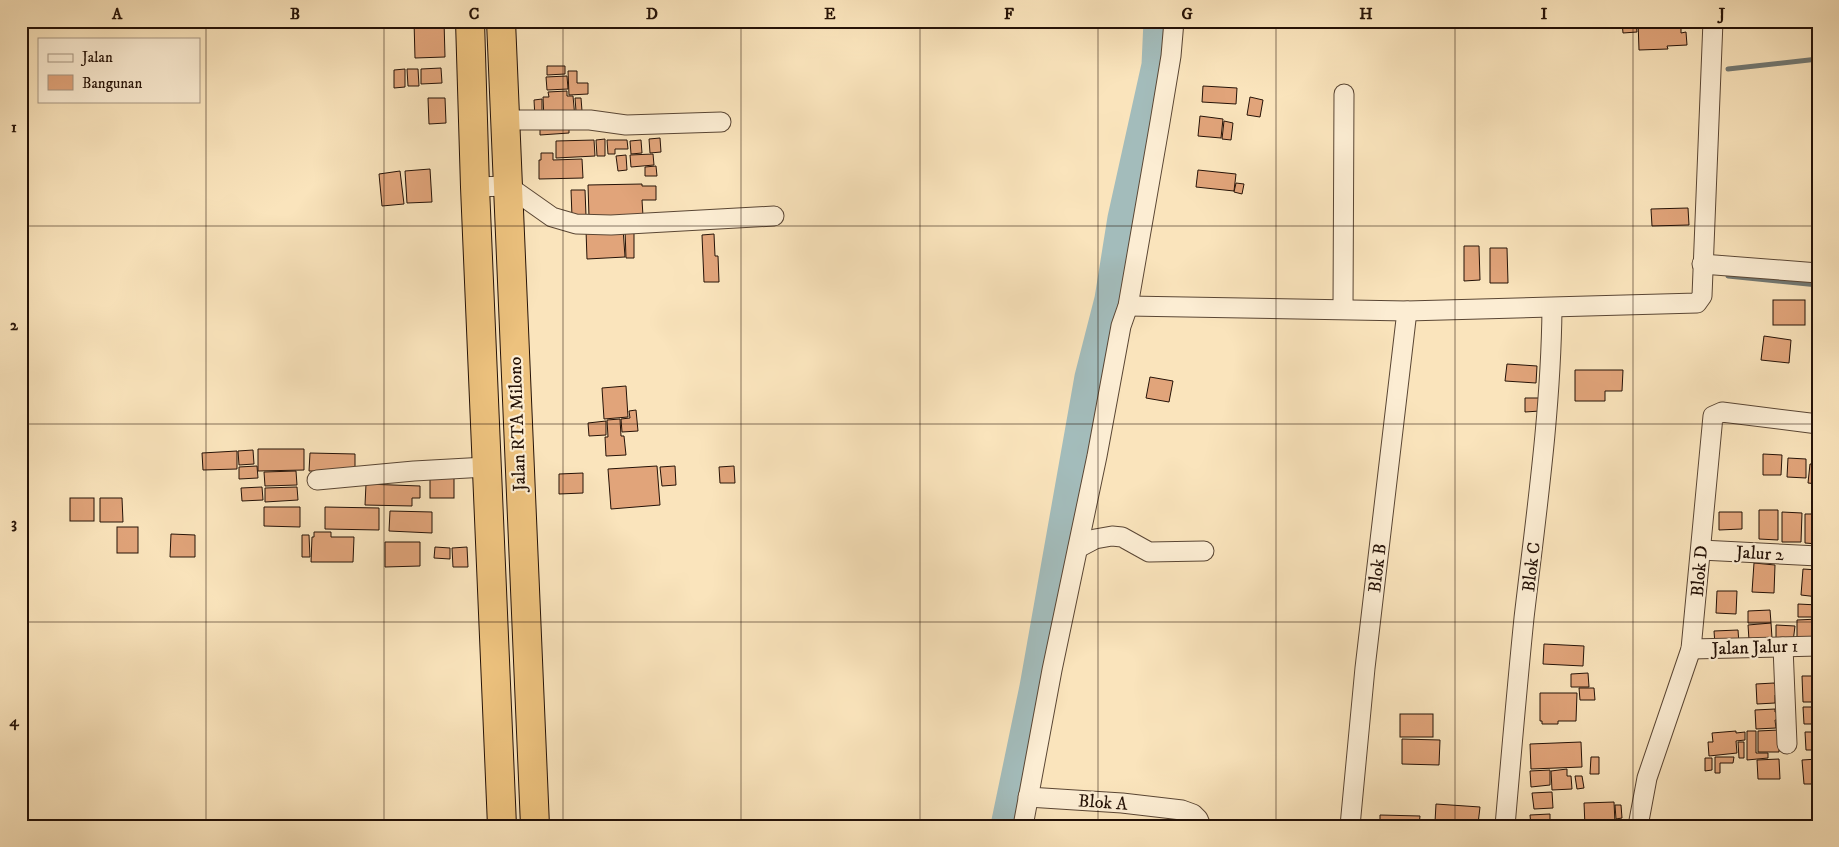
<svg xmlns="http://www.w3.org/2000/svg" width="1839" height="847" font-family="'IM FELL DW Pica',serif">
<style>
.lines{fill:none;stroke-linecap:round;stroke-linejoin:round}
.stream{stroke:#717873;stroke-width:5}
.river{stroke:#a3bcbb;stroke-width:31}
.building{fill:#e1a47a;stroke:#251207}
.minor-casing{stroke:#5a4634;stroke-width:21}
.highway-casing{stroke:#251207;stroke-width:30}
.minor{stroke:#fcedd3;stroke-width:19}
.highway{stroke:#edc27e;stroke-width:28}
.grid{fill:none;stroke:#251207;stroke-width:1;stroke-opacity:0.55}
.labels{text-anchor:middle;stroke-width:4.5;stroke-linejoin:round;paint-order:stroke}
.street-label{font-size:18px;fill:#251207;stroke:#fcedd3}
.neatline{fill:none;stroke:#251207;stroke-width:2}
.grid-label{font-size:16px;text-anchor:middle;font-weight:bold;fill:#251207}
</style>
<rect width="100%" height="100%" fill="#fae4bc"/>
<filter id="stains"><feTurbulence type="fractalNoise" baseFrequency=".004" numOctaves="4"/><feColorMatrix values="0 0 0 0 .2 0 0 0 0 .09 0 0 0 0 .02 0 0 0 .5 -.17"/></filter>
<radialGradient id="worn" r=".72"><stop offset=".6" stop-color="#630" stop-opacity="0"/><stop offset="1" stop-color="#630" stop-opacity=".3"/></radialGradient>
<g class="lines">
<g class="stream">
<polyline points="1728,69 1818,59"/>
<polyline points="1728,276 1818,285"/>
</g>
<polyline class="river" points="1006,826 1035,687 1090,377 1110,299 1123,218 1157,65 1159,21"/>
</g>
<g class="building">
<polygon points="414,21 444,21 445,57 415,58"/>
<polygon points="1636,21 1637,32 1623,33 1622,22"/>
<polygon points="1638,21 1681,21 1681,33 1686,32 1687,45 1667,46 1668,49 1639,50"/>
<polygon points="547,66 565,66 565,74 547,75"/>
<polygon points="441,68 442,83 421,84 421,69"/>
<polygon points="405,69 405,87 394,88 394,70"/>
<polygon points="407,69 418,69 419,86 408,86"/>
<polygon points="568,71 577,71 577,83 588,83 588,94 569,95"/>
<polygon points="567,76 568,89 547,90 546,77"/>
<polygon points="1203,86 1237,88 1236,104 1202,102"/>
<polygon points="567,91 567,96 573,96 575,118 544,120 543,97 549,97 548,92"/>
<polygon points="1250,97 1263,100 1260,117 1247,115"/>
<polygon points="428,98 445,98 446,123 429,124"/>
<polygon points="575,98 581,98 582,111 576,111"/>
<polygon points="542,99 542,118 535,118 534,100"/>
<polygon points="1200,116 1223,119 1221,138 1198,136"/>
<polygon points="1224,121 1233,123 1231,140 1222,139"/>
<polygon points="569,122 569,133 540,135 540,123"/>
<polygon points="660,138 661,152 650,153 649,139"/>
<polygon points="605,139 605,156 597,156 596,140"/>
<polygon points="594,140 595,156 556,158 556,141"/>
<polygon points="607,140 627,140 628,149 615,149 615,154 608,154"/>
<polygon points="641,140 642,153 631,154 630,141"/>
<polygon points="541,153 553,153 553,160 582,159 583,178 539,179 539,160 541,160"/>
<polygon points="653,154 654,165 631,167 630,155"/>
<polygon points="626,155 627,170 618,171 616,156"/>
<polygon points="656,166 657,176 645,176 645,167"/>
<polygon points="430,169 432,202 407,203 405,171"/>
<polygon points="1198,170 1236,174 1234,191 1196,187"/>
<polygon points="400,171 404,204 382,206 379,174"/>
<polygon points="1236,183 1244,184 1242,194 1234,192"/>
<polygon points="642,184 642,186 656,186 656,200 642,200 643,216 589,217 588,185"/>
<polygon points="571,190 585,190 586,216 572,217"/>
<polygon points="1688,208 1689,225 1652,226 1651,209"/>
<polygon points="623,228 625,257 587,259 586,230"/>
<polygon points="625,229 634,229 634,258 626,258"/>
<polygon points="714,234 715,256 718,256 719,282 704,282 702,235"/>
<polygon points="1464,246 1479,246 1480,280 1464,281"/>
<polygon points="1490,248 1507,248 1508,283 1490,283"/>
<rect x="1773" y="300" width="32" height="25"/>
<polygon points="1764,336 1791,340 1789,363 1761,360"/>
<polygon points="1507,364 1537,366 1536,383 1505,381"/>
<polygon points="1575,370 1623,370 1622,391 1605,391 1605,401 1575,401"/>
<polygon points="1150,377 1173,381 1169,402 1146,398"/>
<polygon points="626,386 628,417 604,419 602,388"/>
<polygon points="1525,398 1540,398 1540,411 1525,412"/>
<polygon points="636,410 638,431 622,432 621,419 630,418 629,411"/>
<polygon points="620,419 621,436 624,436 626,455 606,456 605,437 608,437 607,420"/>
<polygon points="606,421 606,435 589,436 588,423"/>
<polygon points="258,449 304,449 304,470 258,471"/>
<polygon points="253,450 254,464 239,465 238,451"/>
<polygon points="237,451 237,469 203,470 202,453"/>
<polygon points="310,453 355,454 355,472 309,471"/>
<polygon points="1763,454 1782,455 1781,475 1763,475"/>
<polygon points="1788,458 1806,459 1806,478 1787,477"/>
<polygon points="1810,464 1818,464 1818,484 1808,483"/>
<polygon points="257,466 258,478 239,479 239,467"/>
<polygon points="657,466 660,505 611,509 608,469"/>
<polygon points="675,466 676,485 662,486 660,467"/>
<polygon points="734,466 735,483 720,483 719,467"/>
<polygon points="296,471 297,485 265,486 264,472"/>
<polygon points="583,473 583,493 559,494 559,474"/>
<rect x="430" y="476" width="24" height="22"/>
<polygon points="366,484 420,486 420,498 412,498 412,506 365,505"/>
<polygon points="262,487 263,500 242,501 241,488"/>
<polygon points="297,487 298,500 265,502 265,488"/>
<rect x="70" y="498" width="24" height="23"/>
<polygon points="100,498 122,498 123,522 100,522"/>
<polygon points="264,507 300,507 300,527 264,526"/>
<polygon points="325,507 379,508 379,530 325,529"/>
<polygon points="1759,510 1778,510 1778,540 1759,539"/>
<polygon points="390,511 432,512 432,533 389,531"/>
<polygon points="1719,512 1742,512 1742,529 1719,530"/>
<polygon points="1782,512 1802,513 1801,542 1782,542"/>
<polygon points="1805,514 1818,514 1818,544 1805,543"/>
<rect x="117" y="527" width="21" height="26"/>
<polygon points="314,532 331,532 331,537 354,537 353,562 311,562 312,537 314,537"/>
<polygon points="171,534 195,535 195,557 170,557"/>
<polygon points="302,535 309,535 310,557 302,557"/>
<polygon points="385,542 420,542 420,566 385,567"/>
<polygon points="435,547 450,548 450,559 434,558"/>
<polygon points="467,547 468,567 453,567 452,548"/>
<polygon points="1754,563 1775,565 1774,593 1752,592"/>
<polygon points="1803,569 1818,570 1818,597 1801,595"/>
<polygon points="1717,591 1737,591 1736,614 1716,613"/>
<polygon points="1798,604 1818,605 1818,617 1798,617"/>
<polygon points="1770,610 1771,623 1748,623 1748,611"/>
<polygon points="1818,619 1818,644 1797,644 1797,620"/>
<polygon points="1771,623 1772,638 1749,640 1748,625"/>
<polygon points="1776,625 1795,626 1793,642 1776,642"/>
<polygon points="1738,630 1739,644 1715,645 1714,631"/>
<polygon points="1544,644 1584,646 1583,666 1543,664"/>
<polygon points="1588,673 1589,687 1571,687 1571,674"/>
<polygon points="1802,676 1818,676 1818,702 1803,702"/>
<polygon points="1774,683 1775,686 1779,686 1780,695 1775,695 1775,703 1757,704 1756,684"/>
<polygon points="1579,688 1594,688 1595,700 1580,700"/>
<polygon points="1540,693 1577,693 1576,721 1558,721 1558,724 1542,724 1542,721 1540,721"/>
<polygon points="1803,707 1818,707 1818,724 1804,724"/>
<polygon points="1775,709 1775,712 1778,712 1779,720 1775,720 1776,728 1756,729 1755,710"/>
<rect x="1400" y="714" width="33" height="23"/>
<polygon points="1779,730 1779,752 1758,752 1758,731"/>
<polygon points="1736,731 1736,733 1745,732 1745,740 1736,741 1737,753 1709,756 1708,742 1713,742 1712,733"/>
<polygon points="1747,731 1756,731 1756,753 1768,753 1768,758 1747,760"/>
<polygon points="1805,732 1818,732 1818,750 1806,750"/>
<polygon points="1402,739 1440,740 1439,765 1402,764"/>
<polygon points="1581,742 1582,767 1531,769 1530,744"/>
<polygon points="1738,742 1744,742 1744,758 1739,758"/>
<polygon points="1591,757 1599,757 1599,774 1590,774"/>
<polygon points="1715,757 1734,757 1733,763 1720,763 1720,773 1715,773"/>
<polygon points="1705,758 1712,758 1712,770 1705,771"/>
<polygon points="1779,759 1780,779 1758,779 1757,760"/>
<polygon points="1818,759 1818,784 1804,784 1802,760"/>
<polygon points="1567,769 1567,776 1571,776 1572,789 1552,790 1551,771"/>
<polygon points="1550,770 1550,785 1531,787 1530,771"/>
<polygon points="1575,776 1582,776 1584,788 1577,789"/>
<polygon points="1552,792 1553,808 1534,809 1532,793"/>
<polygon points="1614,802 1615,823 1601,824 1601,826 1585,826 1584,803"/>
<polygon points="1436,804 1480,807 1478,824 1443,826 1443,822 1435,822"/>
<polygon points="1615,805 1621,805 1622,818 1616,819"/>
<polygon points="1550,814 1550,826 1531,826 1530,815"/>
<polygon points="1380,815 1420,816 1419,826 1380,826"/>
</g>
<g class="lines">
<g class="minor-casing">
<g id="minor">
<polyline points="506,120 590,120 626,125 721,122"/>
<polyline points="475,187 508,186 552,217 576,224 611,225 774,216"/>
<polyline points="1702,264 1818,273"/>
<polyline points="1128,306 1407,311 1697,303 1702,296 1713,21"/>
<polyline points="1343,309 1344,94"/>
<polyline points="317,480 414,471 486,467"/>
<polyline points="1078,548 1095,539 1112,536 1122,537 1149,552 1204,551"/>
<polyline points="1701,550 1818,556"/>
<polyline points="1783,647 1787,744"/>
<polyline points="1691,649 1818,646"/>
<polyline points="1028,797 1122,803 1182,810 1193,814 1198,819 1201,826"/>
<polyline points="1023,826 1052,670 1097,456 1121,326 1128,306 1160,122 1171,56 1174,21"/>
<polyline points="1350,826 1365,668 1407,311"/>
<path d="M1505,826c6,-69 12,-139 19,-208 12,-103 27,-206 28,-310"/>
<polyline points="1638,826 1647,778 1691,649 1713,416 1722,412 1818,424"/>
</g>
</g>
<g class="highway-casing">
<g id="highway">
<polyline points="470,21 475,187 502,826"/>
<polyline points="501,21 535,826"/>
</g>
</g>
<use href="#minor" class="minor"/>
<use href="#highway" class="highway"/>
</g>
<path class="grid" d="M206,21v805M384,21v805M563,21v805M741,21v805M920,21v805M1098,21v805M1276,21v805M1455,21v805M1633,21v805M21,226h1797M21,424h1797M21,622h1797"/>
<g class="labels">
<g class="street-label">
<text transform="translate(517 424) rotate(-92)" y="6">Jalan RTA Milono</text>
<text transform="translate(1760 553) rotate(3)" y="6">Jalur 2</text>
<text transform="translate(1531 567) rotate(-83)" y="6">Blok C</text>
<text transform="translate(1377 568) rotate(-83)" y="6">Blok B</text>
<text transform="translate(1699 571) rotate(-85)" y="6">Blok D</text>
<text transform="translate(1755 647) rotate(-2)" y="6">Jalan Jalur 1</text>
<text transform="translate(1103 802) rotate(4)" y="6">Blok A</text>
</g>
</g>
<rect width="1839" height="847" fill="none" stroke="#fae4bc" stroke-width="55"/>
<rect x="38" y="38" width="162" height="65" fill="#fcedd3" stroke="#a69581"/>
<rect x="48" y="54" width="25" height="8" fill="#fcedd3" stroke="#a69581"/>
<text x="82" y="62" font-size="15" fill="#251207">Jalan</text>
<rect x="48" y="75" width="25" height="15" fill="#e1a47a" stroke="#a69581"/>
<text x="82" y="88" font-size="15" fill="#251207">Bangunan</text>
<rect x="28" y="28" width="1784" height="792" class="neatline"/>
<g class="grid-label">
<text x="117" y="19">A</text>
<text x="295" y="19">B</text>
<text x="474" y="19">C</text>
<text x="652" y="19">D</text>
<text x="830" y="19">E</text>
<text x="1009" y="19">F</text>
<text x="1187" y="19">G</text>
<text x="1366" y="19">H</text>
<text x="1544" y="19">I</text>
<text x="1722" y="19">J</text>
<text x="14" y="132">1</text>
<text x="14" y="330">2</text>
<text x="14" y="528">3</text>
<text x="14" y="726">4</text>
</g>
<rect width="100%" height="100%" filter="url(#stains)"/>
<rect width="100%" height="100%" fill="url(#worn)"/>
</svg>
